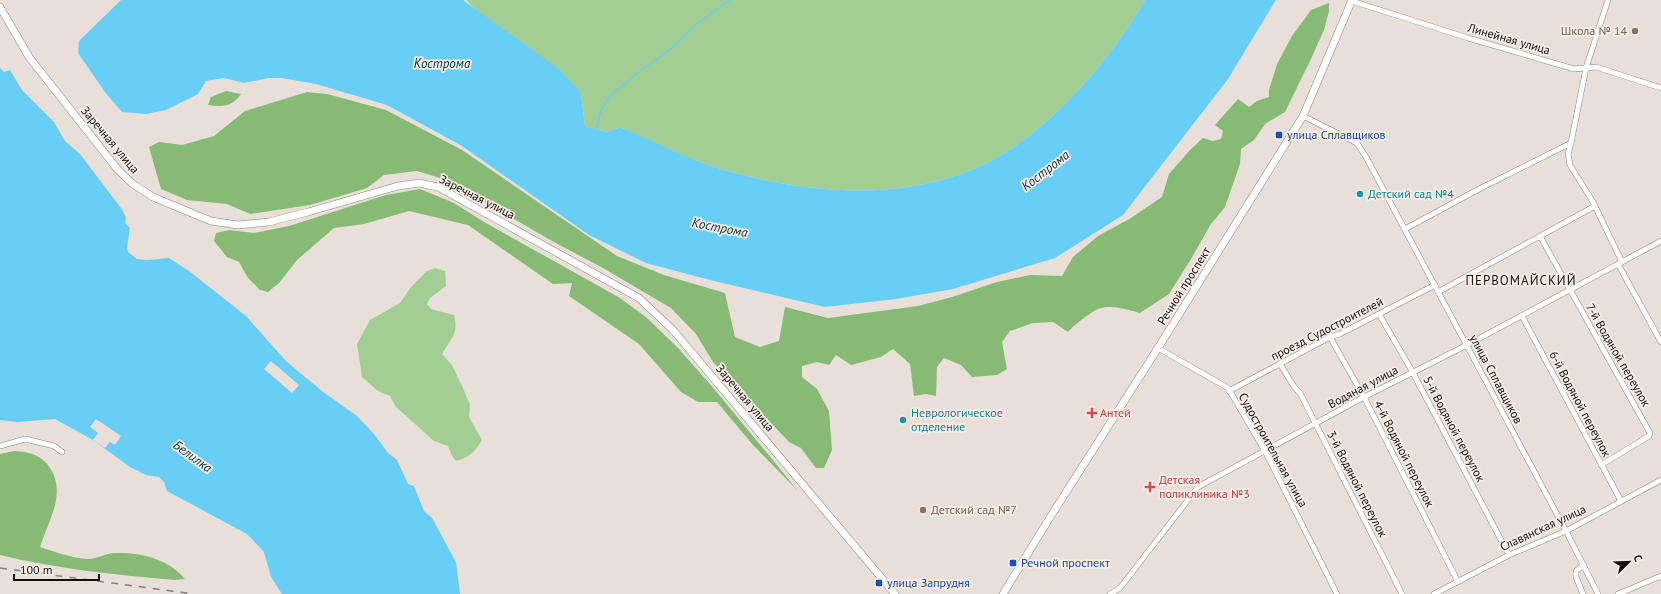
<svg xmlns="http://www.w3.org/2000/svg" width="1661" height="594" font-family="'PT Sans',sans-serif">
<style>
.green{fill:#a2ce94}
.forest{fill:#86ba75}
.water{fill:#68cef5}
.pier{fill:#e8e0d8}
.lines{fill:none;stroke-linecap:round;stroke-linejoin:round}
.stream{stroke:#68cef5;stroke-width:1.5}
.street-casing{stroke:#8b837c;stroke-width:6}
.secondary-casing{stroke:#8b837c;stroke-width:8}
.street{stroke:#fff;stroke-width:5}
.secondary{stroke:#fff;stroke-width:7}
.rail{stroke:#857f7a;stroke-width:1.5;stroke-dasharray:7 7;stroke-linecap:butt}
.education-dot{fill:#8d6e63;stroke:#f6ede5;stroke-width:1.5}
.transit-dot{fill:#1a4fb4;stroke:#f6ede5;stroke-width:1.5}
.culture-dot{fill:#0f9aa8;stroke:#f6ede5;stroke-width:1.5}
.health-dot{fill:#e0444e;stroke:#f6ede5;stroke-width:1.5}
.labels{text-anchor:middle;stroke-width:3.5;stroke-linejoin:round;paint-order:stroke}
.education-label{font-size:12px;fill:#785e54;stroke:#f6ede5;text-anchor:end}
.street-label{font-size:12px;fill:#120f0d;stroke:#f6ede5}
.transit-label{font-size:12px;fill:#164399;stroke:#f6ede5;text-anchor:start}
.culture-label{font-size:12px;fill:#0d838f;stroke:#f6ede5;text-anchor:start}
.health-label{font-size:12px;fill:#be3a42;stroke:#f6ede5;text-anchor:start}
.water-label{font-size:13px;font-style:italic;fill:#003040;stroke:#f6ede5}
.neighbourhood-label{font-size:13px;letter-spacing:1px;fill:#120f0d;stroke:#f6ede5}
</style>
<rect width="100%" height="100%" fill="#e8e0d8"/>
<g class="green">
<path d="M466,0h679c-34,60 -98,134 -160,164 -82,39 -179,30 -264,5 -34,-10 -66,-27 -99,-41h-4l-11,4 -22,-6 -4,-33 -107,-85z"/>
<path d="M435,268l10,3 1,15 -16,12 -3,6 4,5 23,6c5,18 -3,24 -12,39l10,11 11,23 7,17 -1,12 13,23c-7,12 -12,17 -26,21l-4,-5 -4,-10 -14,-5 -38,-34 -6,-11 -12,-5 -16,-14 -5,-33 13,-24 30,-17 11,-16 16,-16z"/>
</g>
<g class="forest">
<path d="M1329,3v8l-5,19 -14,31 -25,51 -20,12 -11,16 -13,9 -1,15 -15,43 -14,17 -20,35 -22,35 -29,19c-12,-3 -27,-8 -39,-5 -8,2 -27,17 -33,24l-15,-10 -20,1 -23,8 -8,11 5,27 -10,6 -25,2 -11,-12 -17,-7 -7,9 -1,29 -10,-2 -12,2 -4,-32 -17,-15 -12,8 -30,8 -15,-10 -7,10 -12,-3 -15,4v11l15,12 12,22 3,39 -8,18h-8l-15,-20 -12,-6 -76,-80 -17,-28 -25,-26 -68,-40 -51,-27 -105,-61 -30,-9 -33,4 -17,13 -57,17 -60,9 -23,-10 -40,-4 -26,-11 -12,-42 10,-5 23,3 32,-9 31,-25 62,-19 20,2 59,16 76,40 155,106 47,19 61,18 10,44 25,10 19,-6 6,-34 43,11 90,-12 34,-9 45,-15 33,-7 32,1 11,-19 25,-21 33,-18 31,-21 7,-23 21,-24 13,-12 10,3 8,-2 2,-8 -8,-6 23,-26 11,8 8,-6 12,-4v-7l8,-26 15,-28 19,-26z"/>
<path d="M226,91l15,3c-9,13 -19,13 -33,11l3,-8z"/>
<polygon points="420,189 454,203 484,222 620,298 647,318 679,349 715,390 799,492 753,445 717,402 698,402 681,392 639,344 569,296 572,283 553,284 468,225 409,211 364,224 334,228 297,260 279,283 268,292 260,290 248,278 239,262 227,257 214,241 216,233 229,230 254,233 289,226 386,195"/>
<path d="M15,451c15,1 27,4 35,17 17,26 -2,53 -10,79 15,5 31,11 48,12 9,0 18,-6 27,-6 25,-1 54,6 70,26l-10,1c-59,-5 -117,-11 -175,-25v-101z"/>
</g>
<g class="water">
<path d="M121,0h342l96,69 22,24 4,33 22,6 11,-4h4c33,13 65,31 99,41 85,25 182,34 264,-5 62,-30 126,-104 160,-164h131l-48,79 -105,136 -68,43 -102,31 -57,10 -71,8 -115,-27 -64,-17 -57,-28 -127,-89 -75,-41 -71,-21 -34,-6h-13l-25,5 -20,-5 -18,3 -8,13 -32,16 -20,4 -24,-2 -17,-20 -27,-39 1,-12z"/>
<polygon points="0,68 4,72 10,70 22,90 54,122 65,141 80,154 121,208 126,217 125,223 130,228 127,248 128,252 137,259 147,260 169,258 189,271 246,316 286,361 322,391 357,416 374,434 388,453 397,460 408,484 414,486 424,511 432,518 456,562 460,594 282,594 271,577 264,552 247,534 167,491 164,482 159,477 146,475 130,467 93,440 55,419 18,422 0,420"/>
</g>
<g class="pier">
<polygon points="271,361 299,385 292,393 264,369"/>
<polygon points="96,419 121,436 115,445 110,442 105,448 93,440 98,433 90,427"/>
</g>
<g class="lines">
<polyline class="stream" points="596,131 601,111 609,97 640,71 667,52 699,22 730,0"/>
<g class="street-casing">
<g id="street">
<polyline points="1352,1 1468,38 1574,69 1596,67 1661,88"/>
<polyline points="1303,116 1357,143 1366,157 1566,531 1598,594"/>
<polyline points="1571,143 1568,154 1570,165 1593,202 1622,262"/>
<polyline points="1405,229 1479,189 1571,143 1586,68 1608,0"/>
<polyline points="1540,236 1650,433 1649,436 1601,465"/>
<polyline points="1618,264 1661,342"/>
<polyline points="1438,292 1595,206"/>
<polyline points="1379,314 1412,371 1509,555"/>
<polyline points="1522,316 1621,501"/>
<polyline points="1330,337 1364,397 1458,582"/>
<polyline points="1158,348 1228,388 1265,451 1337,594"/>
<polyline points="1280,364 1295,388 1300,393 1402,594"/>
<polyline points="1229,391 1330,337 1340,334 1435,285"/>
<polyline points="0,446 25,439 54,446 62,452"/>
<polyline points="1110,594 1120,588 1198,487 1364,397 1467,345 1661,241"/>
<polyline points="1434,594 1509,555 1566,531 1661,480"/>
<polyline points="1583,594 1576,577 1576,571 1584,565"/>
<polyline points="1618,594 1661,576"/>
</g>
</g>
<g class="secondary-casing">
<g id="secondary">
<polyline points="0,7 29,57 118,170 133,184 153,197 211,221 238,225 269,222 308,212 398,186 419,183 438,187 639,298 673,330 895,594"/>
<polyline points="1003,594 1049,519 1158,348 1303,116 1352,0"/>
</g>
</g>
<use href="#street" class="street"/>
<use href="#secondary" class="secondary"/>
<polyline class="rail" points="0,568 194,594"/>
</g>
<g class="education-dot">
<circle cx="1635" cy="31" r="4"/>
<circle cx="923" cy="510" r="4"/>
</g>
<g class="transit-dot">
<rect x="1275" y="131" width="8" height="8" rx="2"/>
<rect x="1009" y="559" width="8" height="8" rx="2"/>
<rect x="875" y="579" width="8" height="8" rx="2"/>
</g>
<g class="culture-dot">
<circle cx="1360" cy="194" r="4"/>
<circle cx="903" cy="420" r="4"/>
</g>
<g class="health-dot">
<path d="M1090 407h4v4h4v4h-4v4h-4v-4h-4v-4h4z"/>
<path d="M1148 481h4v4h4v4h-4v4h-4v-4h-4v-4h4z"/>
</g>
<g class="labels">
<g class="education-label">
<text x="1627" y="35">Школа № 14</text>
<text x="931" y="514" text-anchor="start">Детский сад №7</text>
</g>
<g class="street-label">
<text transform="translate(1509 39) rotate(16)" y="4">Линейная улица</text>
<text transform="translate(110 140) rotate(50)" y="4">Заречная улица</text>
<text transform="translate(477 197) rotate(27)" y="4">Заречная улица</text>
<text transform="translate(1184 286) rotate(-58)" y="4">Речной проспект</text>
<text transform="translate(1327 329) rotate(-27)" y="4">проезд Судостроителей</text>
<text transform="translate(1618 355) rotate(60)" y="4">7-й Водяной переулок</text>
<text transform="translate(1496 379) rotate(62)" y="4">улица Сплавщиков</text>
<text transform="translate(1363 387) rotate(-28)" y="4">Водяная улица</text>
<text transform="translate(745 398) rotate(50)" y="4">Заречная улица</text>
<text transform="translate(1580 404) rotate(62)" y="4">6-й Водяной переулок</text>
<text transform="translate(1454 429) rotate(62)" y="4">5-й Водяной переулок</text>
<text transform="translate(1273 450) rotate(61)" y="4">Судостроительная улица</text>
<text transform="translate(1404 454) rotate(63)" y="4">4-й Водяной переулок</text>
<text transform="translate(1357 484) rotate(63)" y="4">3-й Водяной переулок</text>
<text transform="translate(1543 528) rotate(-25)" y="4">Славянская улица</text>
</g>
<g class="transit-label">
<text x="1287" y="139">улица Сплавщиков</text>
<text x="1021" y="567">Речной проспект</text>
<text x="887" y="587">улица Запрудня</text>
</g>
<g class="culture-label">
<text x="1368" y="198">Детский сад №4</text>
<text x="911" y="417">Неврологическое<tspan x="911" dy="14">отделение</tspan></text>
</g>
<g class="health-label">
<text x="1100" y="417">Антей</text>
<text x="1159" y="484">Детская<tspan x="1159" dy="14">поликлиника №3</tspan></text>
</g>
<g class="water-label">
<text x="442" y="68">Кострома</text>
<text transform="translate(1045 170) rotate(-38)" y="5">Кострома</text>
<text transform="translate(720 227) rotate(11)" y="5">Кострома</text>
<text transform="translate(193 456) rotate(36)" y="5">Белилка</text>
</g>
<g class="neighbourhood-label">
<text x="1521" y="285">ПЕРВОМАЙСКИЙ</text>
</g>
</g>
<g transform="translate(1629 562) rotate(67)" stroke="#f6ede5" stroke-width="3" paint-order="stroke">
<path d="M0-3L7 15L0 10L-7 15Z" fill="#120f0d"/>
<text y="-6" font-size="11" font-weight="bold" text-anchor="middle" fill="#120f0d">С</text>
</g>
<path d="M14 574v6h85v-6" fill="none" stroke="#120f0d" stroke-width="2"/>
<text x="20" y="574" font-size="12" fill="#120f0d" stroke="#f6ede5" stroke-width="3" paint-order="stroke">100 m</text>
</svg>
